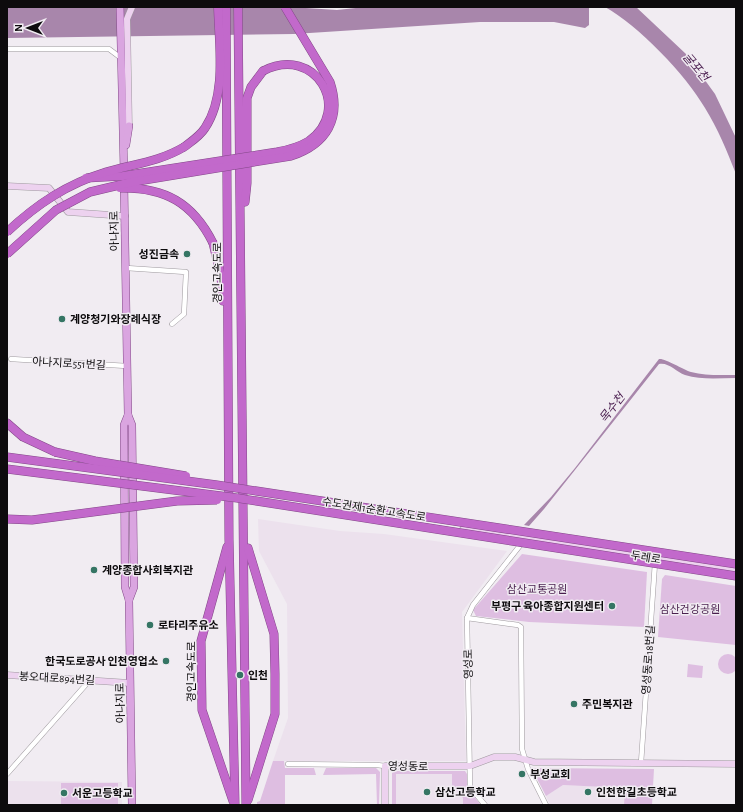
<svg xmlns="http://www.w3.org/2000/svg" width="743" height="812" font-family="'Alegreya Sans','Noto Sans KR',sans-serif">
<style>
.built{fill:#ece1ed}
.green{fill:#debee1}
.water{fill:#a886ab}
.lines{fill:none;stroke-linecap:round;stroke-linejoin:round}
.street-casing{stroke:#9f9a9f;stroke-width:5.5}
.secondary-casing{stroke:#9f9a9f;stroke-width:7}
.primary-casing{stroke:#834888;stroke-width:8}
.highway-casing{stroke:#834888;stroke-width:9}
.street{stroke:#fff;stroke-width:4.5}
.secondary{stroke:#edd2ef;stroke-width:6}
.primary{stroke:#daa5e0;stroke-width:7}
.highway{stroke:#c269cb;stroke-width:8}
.highway-bridge-casing{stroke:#834888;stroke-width:9;stroke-linecap:butt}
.highway-bridge{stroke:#c269cb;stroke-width:8}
.poi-dot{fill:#357564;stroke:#f1ecf2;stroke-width:1.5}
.labels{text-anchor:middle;stroke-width:3;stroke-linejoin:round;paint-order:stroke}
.street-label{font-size:11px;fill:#0d0b0d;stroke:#f1ecf2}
.poi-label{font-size:11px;font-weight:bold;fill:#0d0b0d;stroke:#f1ecf2;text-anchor:start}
.park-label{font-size:11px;fill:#491e4e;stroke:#f1ecf2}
.water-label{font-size:12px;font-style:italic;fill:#4d2152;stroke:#f1ecf2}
</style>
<rect width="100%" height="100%" fill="#f1ecf2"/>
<g class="built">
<polygon points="258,519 340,531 384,534 507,551 462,612 466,761 273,761 288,718 287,604 259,551"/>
<polygon points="396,774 452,774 452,786 463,798 463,805 396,805"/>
<polygon points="7,781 122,782 122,805 7,805"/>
<polygon points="563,785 625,788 624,805 550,805 546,796"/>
</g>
<g class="green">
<polygon points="522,554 647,572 644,627 529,622 476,616 473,610"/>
<polygon points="665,575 736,586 736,645 658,637 662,579"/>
<circle cx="728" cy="664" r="10"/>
<polygon points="688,664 703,666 702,678 687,677"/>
<polygon points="273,761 284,761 285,768 314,768 316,775 285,775 285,805 257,805 257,802 260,801"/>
<polygon points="326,768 376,768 380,772 379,805 377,805 376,774 323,775"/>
<polygon points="535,768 654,769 652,805 624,805 625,788 563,785 546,796 533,771"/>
<polygon points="396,771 465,771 467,774 467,788 481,805 463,805 463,798 452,786 452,774 396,774 396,805 392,805 392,773"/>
<rect x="61" y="783" width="57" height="22"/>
</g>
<g class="water">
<polygon points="7,7 290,7 337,10 365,7 589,7 589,25 585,28 554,22 480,22 294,34 7,38"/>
<path d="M605,7h31l50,47 29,40 21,44v36c-9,-23 -18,-45 -31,-66 -19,-33 -67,-83 -100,-101z"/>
<path d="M659,359c6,-1 23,10 32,13 14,4 30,3 45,3v3c-17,0 -35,2 -51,-3 -9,-3 -16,-13 -26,-11l-115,145 -15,17 -5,-1 27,-28 24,-29z"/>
</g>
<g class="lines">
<g class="street-casing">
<g id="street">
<polyline points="7,49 109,49 121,58"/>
<polyline points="126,268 186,272 184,314 172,324"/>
<polyline points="11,359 127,366"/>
<polyline points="467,618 518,625 521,627 522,749 528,769 546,805"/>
<polyline points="641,763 655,563"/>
<polyline points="288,764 377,765 385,766"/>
<polyline points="7,774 90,680"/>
<polyline points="485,805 470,787 467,618 473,605 522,543"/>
</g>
</g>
<g class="secondary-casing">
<g id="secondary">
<polyline points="129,126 127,19 132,7"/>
<polyline points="7,186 49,188 68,212 125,216"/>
<polyline points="463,529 736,570"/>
<polyline points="7,675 130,683"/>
<polyline points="385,805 385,766 470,766 494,757 515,757 534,762 736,764"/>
</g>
</g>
<g class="primary-casing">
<g id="primary">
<polyline points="120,7 124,173"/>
<polyline points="126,145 129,126"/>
<polyline points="124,183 128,415 132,425 134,587 129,600"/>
<polyline points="128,415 124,425 125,587 129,600 132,805"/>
</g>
</g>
<g class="highway-casing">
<g id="highway">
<polyline points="226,7 229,539 235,805"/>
<polyline points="238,7 246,805"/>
<path d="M184,147c8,-6 16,-11 21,-19 22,-33 14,-83 13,-121"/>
<polyline points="245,202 247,183 247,98 251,87 263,71"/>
<polyline points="213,243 221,277 223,301"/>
<polyline points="7,423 23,437 55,452"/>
<polyline points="227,547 201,641 202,710 233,801"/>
<polyline points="248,548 274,634 275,674 275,714 248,800"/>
</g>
</g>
<use href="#street" class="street"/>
<use href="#secondary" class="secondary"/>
<use href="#primary" class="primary"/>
<use href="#highway" class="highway"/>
<g class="highway-bridge-casing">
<g id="highway-bridge">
<path d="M86,178l37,-2 154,-24c11,-2 22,-5 32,-11 44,-31 7,-97 -46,-70"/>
<path d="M120,188c45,-1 73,15 93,55"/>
<path d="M7,232c30,-28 60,-48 99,-60 27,-8 53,-10 78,-25"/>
<path d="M7,254l49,-44 34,-18 42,-10 159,-26c36,-12 51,-38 39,-74l-45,-75"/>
<polyline points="55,452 95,461 186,476"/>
<polyline points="7,457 217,485 736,564"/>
<polyline points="7,469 237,498 736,576"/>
<polyline points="7,519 32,520 177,501 217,500"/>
</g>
</g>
<use href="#highway-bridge" class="highway-bridge"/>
</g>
<g class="poi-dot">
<circle cx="187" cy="254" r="4"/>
<circle cx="62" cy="319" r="4"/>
<circle cx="94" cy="570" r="4"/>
<circle cx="612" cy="606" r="4"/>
<circle cx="150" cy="625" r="4"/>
<circle cx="166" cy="661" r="4"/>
<circle cx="240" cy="675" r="4"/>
<circle cx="574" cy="704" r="4"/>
<circle cx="522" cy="774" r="4"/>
<circle cx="427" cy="792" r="4"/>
<circle cx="588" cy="792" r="4"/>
<circle cx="64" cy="793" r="4"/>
</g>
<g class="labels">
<g class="street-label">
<text transform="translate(114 231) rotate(-91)" y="4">아나지로</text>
<text transform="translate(217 273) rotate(-90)" y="4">경인고속도로</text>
<text transform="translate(69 363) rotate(3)" y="4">아나지로551번길</text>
<text transform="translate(374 509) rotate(9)" y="4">수도권제1순환고속도로</text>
<text transform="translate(646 557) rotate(9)" y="4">두레로</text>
<text transform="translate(648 660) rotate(-86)" y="4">영성동로18번길</text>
<text transform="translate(468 664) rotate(-91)" y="4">영성로</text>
<text transform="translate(191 672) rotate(-90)" y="4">경인고속도로</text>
<text transform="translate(57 678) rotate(3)" y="4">봉오대로894번길</text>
<text transform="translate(120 703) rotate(-91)" y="4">아나지로</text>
<text transform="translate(408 766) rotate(1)" y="4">영성동로</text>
</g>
<g class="poi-label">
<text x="179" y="258" text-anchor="end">성진금속</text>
<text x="70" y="323">계양청기와장례식장</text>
<text x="102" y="574">계양종합사회복지관</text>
<text x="604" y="610" text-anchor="end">부평구 육아종합지원센터</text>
<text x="158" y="629">로타리주유소</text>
<text x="158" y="665" text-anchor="end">한국도로공사 인천영업소</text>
<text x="248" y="679">인천</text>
<text x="582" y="708">주민복지관</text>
<text x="530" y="778">부성교회</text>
<text x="435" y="796">삼산고등학교</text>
<text x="596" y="796">인천한길초등학교</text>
<text x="72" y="797">서운고등학교</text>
</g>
<g class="park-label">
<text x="537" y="593">삼산교통공원</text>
<text x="690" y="613">삼산건강공원</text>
</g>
<g class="water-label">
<text transform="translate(696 67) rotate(50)" y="4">굴포천</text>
<text transform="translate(612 408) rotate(-52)" y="4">목수천</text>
</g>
</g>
<rect width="743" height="812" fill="none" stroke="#0d0b0d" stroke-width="16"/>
<g transform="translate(28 28) rotate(270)" stroke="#f1ecf2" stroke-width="3" paint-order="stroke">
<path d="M0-3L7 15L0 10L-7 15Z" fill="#0d0b0d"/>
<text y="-6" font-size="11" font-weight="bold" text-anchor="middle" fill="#0d0b0d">N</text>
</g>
</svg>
